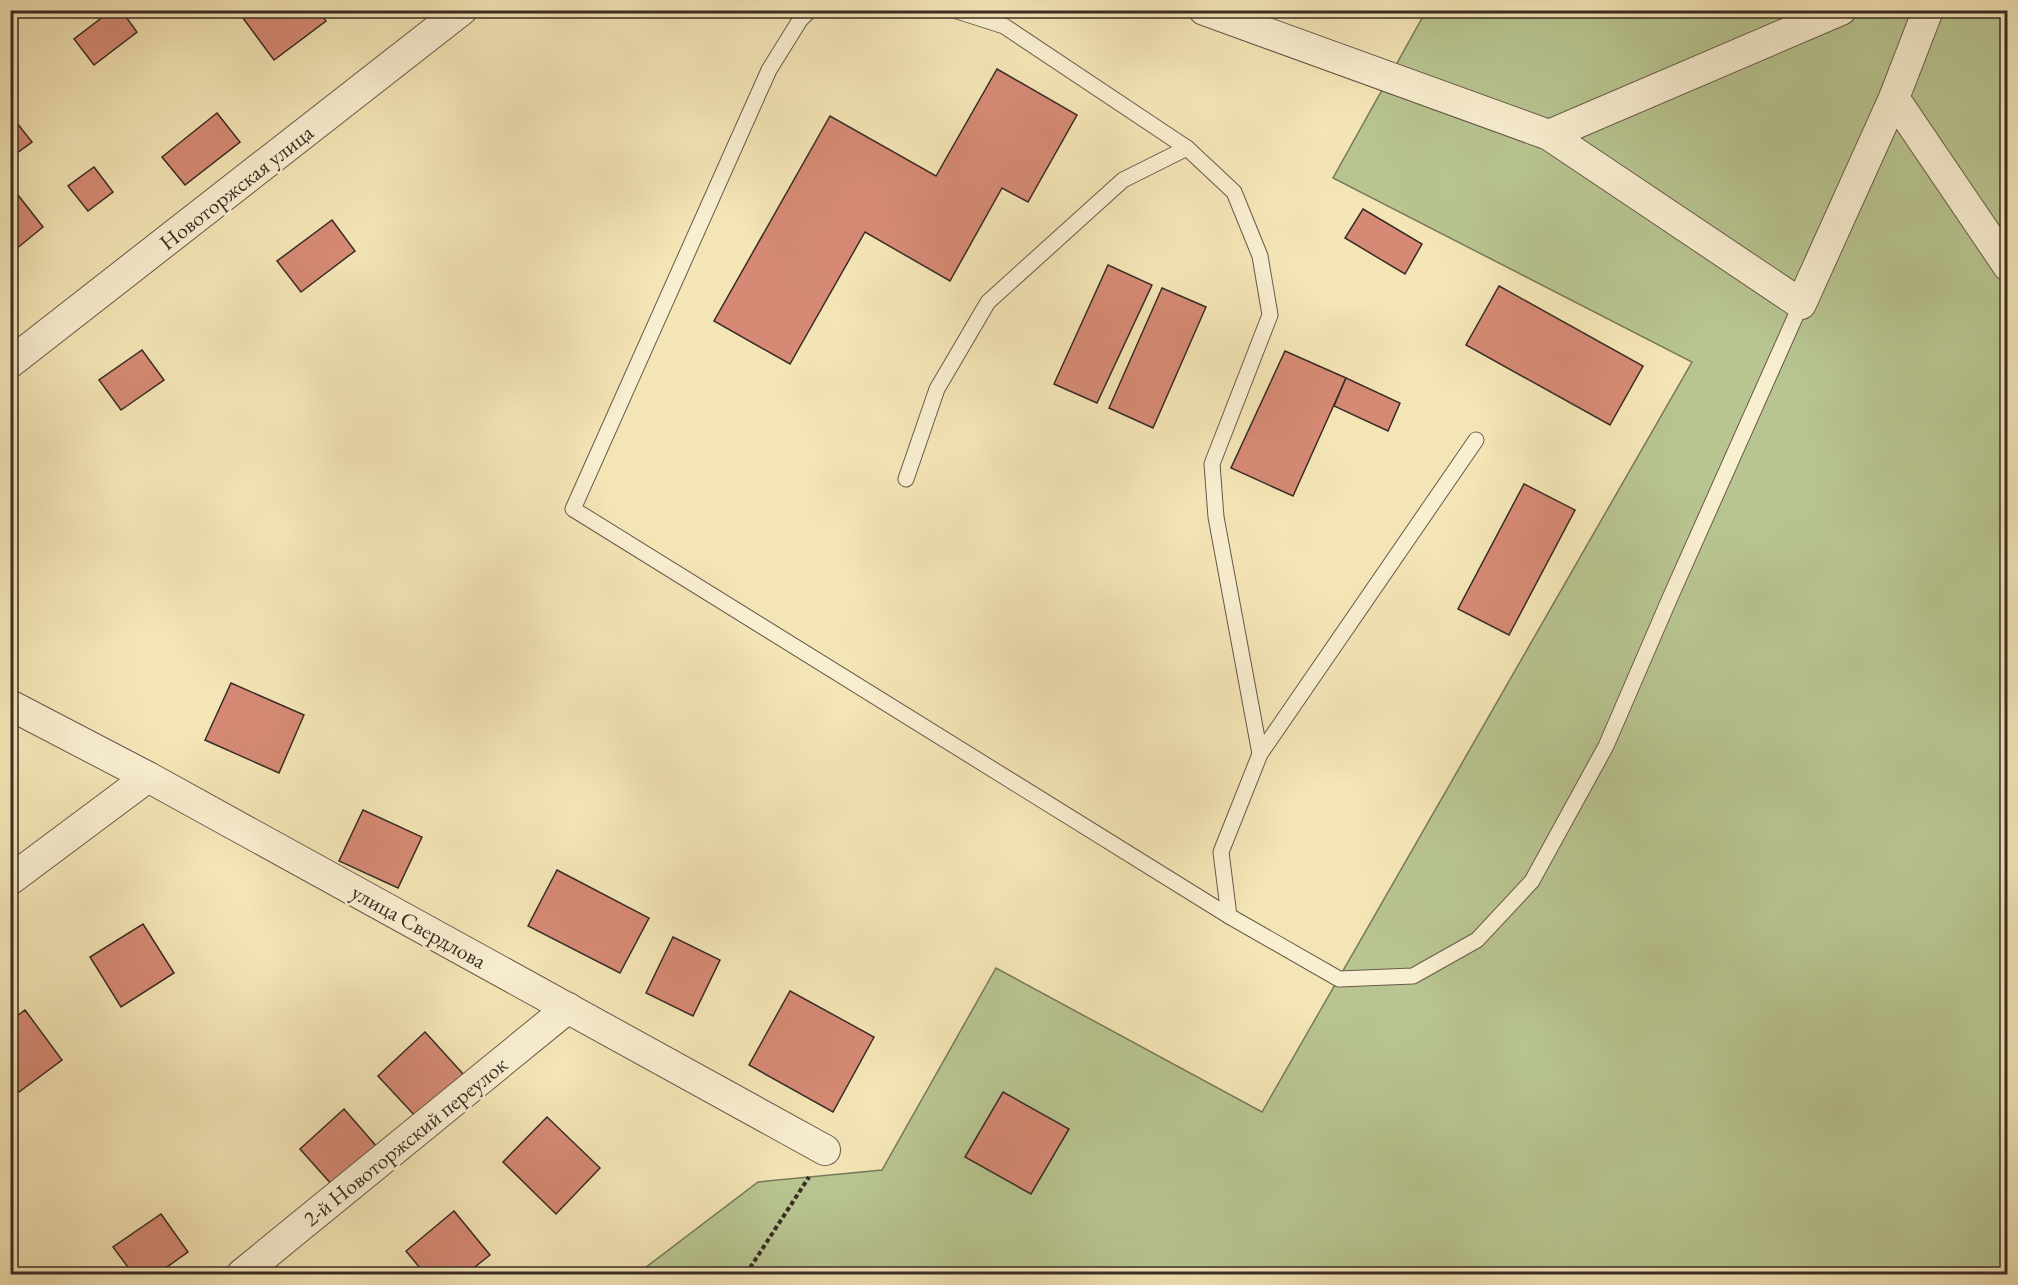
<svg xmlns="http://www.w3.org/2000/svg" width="2018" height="1285" font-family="'EB Garamond',serif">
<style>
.green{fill:#b8c591;stroke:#78785b;stroke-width:1.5}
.building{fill:#d68a75;stroke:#392c25;stroke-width:1.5}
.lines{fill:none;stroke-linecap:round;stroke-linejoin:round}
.service-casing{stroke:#685a49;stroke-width:17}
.minor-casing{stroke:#685a49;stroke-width:32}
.path{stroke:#392c25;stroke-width:4;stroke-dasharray:4.5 3;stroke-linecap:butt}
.service{stroke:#f8eed0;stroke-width:15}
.minor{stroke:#f8eed0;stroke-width:30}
.labels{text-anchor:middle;stroke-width:5;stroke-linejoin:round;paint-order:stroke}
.street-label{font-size:22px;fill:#392c25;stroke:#f8eed0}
</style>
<rect width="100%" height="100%" fill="#f4e5b6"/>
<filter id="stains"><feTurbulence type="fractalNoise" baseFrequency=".00333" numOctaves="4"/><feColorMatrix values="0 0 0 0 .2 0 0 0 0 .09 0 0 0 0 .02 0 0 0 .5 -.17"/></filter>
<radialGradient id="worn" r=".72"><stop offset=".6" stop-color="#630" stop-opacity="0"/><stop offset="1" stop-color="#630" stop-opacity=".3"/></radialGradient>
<polygon class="green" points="1426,11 2007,11 2007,1274 637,1274 758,1182 882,1170 996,968 1262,1112 1692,362 1333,178"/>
<g class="building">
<polygon points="112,10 121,10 137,32 94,65 74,39"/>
<polygon points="245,10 318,10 326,21 274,60 240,14"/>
<polygon points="997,69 1077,115 1028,202 1002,188 950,281 865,232 790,364 714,321 830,116 936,176"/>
<polygon points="217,113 240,142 185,185 162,157"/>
<polygon points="17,123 32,142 10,158 10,128"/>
<polygon points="94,167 113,192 88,211 68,186"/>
<polygon points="14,190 43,227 10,254 10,193"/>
<polygon points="1363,209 1422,244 1405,274 1345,238"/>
<polygon points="332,220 355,251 301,292 277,261"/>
<polygon points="1108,265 1152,285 1097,403 1054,384"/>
<polygon points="1499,286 1643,366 1610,425 1466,345"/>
<polygon points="1162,288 1206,307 1153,428 1109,408"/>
<polygon points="142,350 164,380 121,410 99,380"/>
<polygon points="1285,351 1346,378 1293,496 1231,468"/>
<polygon points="1346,378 1400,403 1388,431 1334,406"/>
<polygon points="1524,484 1575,510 1509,635 1458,609"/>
<polygon points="231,683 304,715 279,773 205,740"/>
<polygon points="363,810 422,837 398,888 339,861"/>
<polygon points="557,870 649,918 620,973 528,926"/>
<polygon points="143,924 174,973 121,1007 90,957"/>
<polygon points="673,937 720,960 693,1016 646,993"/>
<polygon points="790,991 874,1037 833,1112 749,1065"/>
<polygon points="25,1010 62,1060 19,1092 10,1080 10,1021"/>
<polygon points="425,1032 464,1075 417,1118 378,1076"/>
<polygon points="1003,1092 1069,1129 1031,1194 965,1157"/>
<polygon points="344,1109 378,1148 333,1186 300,1149"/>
<polygon points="547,1117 600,1168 556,1214 503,1162"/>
<polygon points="454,1211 490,1255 466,1274 425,1274 406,1251"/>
<polygon points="161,1214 188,1252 157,1274 133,1274 113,1247"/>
</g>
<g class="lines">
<g class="service-casing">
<g id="service">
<polyline points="810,10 800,20 769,70 573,509 1229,916"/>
<polyline points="954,10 1004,26 1187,148"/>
<polyline points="1476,440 1260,754 1221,852 1229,916 1339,979 1413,976 1477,940 1532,881 1606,746 1669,600 1801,304"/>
<polyline points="906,479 937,389 988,302 1123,180 1187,148 1234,192 1260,256 1270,315 1212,464 1216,517 1260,754"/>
</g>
</g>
<g class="minor-casing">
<g id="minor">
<polyline points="1204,10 1549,135 1801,304 1894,98 1928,10"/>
<polyline points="1894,98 2008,266"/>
<polyline points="1549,135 1841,10"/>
<polyline points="10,363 462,10"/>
<polyline points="10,705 148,777 825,1150"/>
<polyline points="10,880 148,777"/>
<polyline points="242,1274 568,1008"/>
</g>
</g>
<polyline class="path" points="746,1274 809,1177"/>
<use href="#service" class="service"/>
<use href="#minor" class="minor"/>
</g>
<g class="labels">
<g class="street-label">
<text transform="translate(236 187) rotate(-38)" y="8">Новоторжская улица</text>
<text transform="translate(419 926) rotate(29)" y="8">улица Свердлова</text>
<text transform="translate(405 1141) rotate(-39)" y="8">2-й Новоторжский переулок</text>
</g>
</g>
<rect width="2018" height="1285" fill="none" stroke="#f4e5b6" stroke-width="36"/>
<rect x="12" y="12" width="1994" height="1261" fill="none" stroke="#392c25" stroke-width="3"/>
<rect x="18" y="18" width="1982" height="1249" fill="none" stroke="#392c25" stroke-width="1.5"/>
<rect width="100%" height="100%" filter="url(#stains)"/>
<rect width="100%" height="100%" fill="url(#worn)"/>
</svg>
